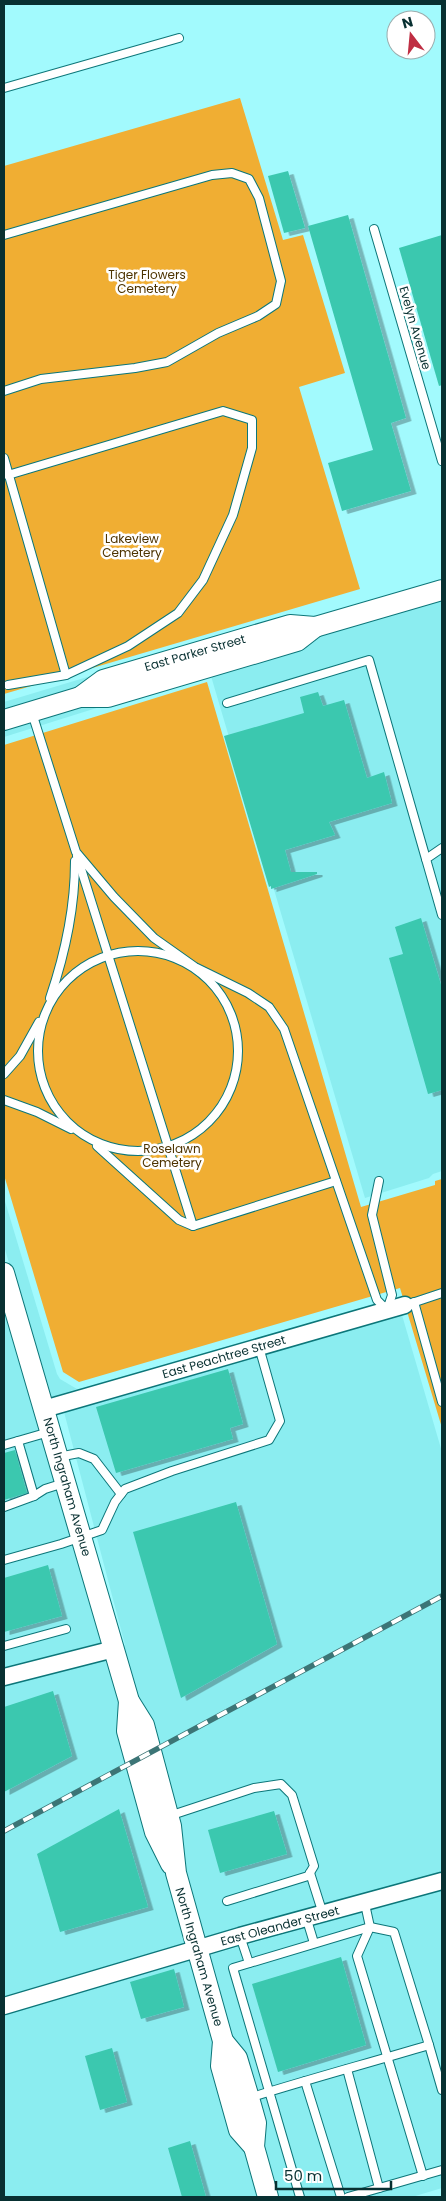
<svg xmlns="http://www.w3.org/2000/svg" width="446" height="2201" font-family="Poppins,sans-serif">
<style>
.built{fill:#8bedf0}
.green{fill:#f0ae33}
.building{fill:#3bc8af;filter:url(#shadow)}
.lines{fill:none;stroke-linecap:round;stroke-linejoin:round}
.service-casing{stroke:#0c7679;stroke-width:10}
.minor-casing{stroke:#0c7679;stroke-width:19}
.tertiary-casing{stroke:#0c7679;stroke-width:22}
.service{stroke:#fff;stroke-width:8}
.minor{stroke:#fff;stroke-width:16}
.tertiary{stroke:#fff;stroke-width:20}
.rail-casing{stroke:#3c7576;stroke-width:5.5}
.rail{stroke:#fff;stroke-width:4;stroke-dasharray:11;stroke-linecap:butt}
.labels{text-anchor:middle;stroke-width:5;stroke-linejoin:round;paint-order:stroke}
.park-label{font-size:12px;fill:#4d3300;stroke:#fff}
.street-label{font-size:12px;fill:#083031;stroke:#fff}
</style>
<defs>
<filter id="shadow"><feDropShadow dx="5.5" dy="3" stdDeviation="0" flood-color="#0004"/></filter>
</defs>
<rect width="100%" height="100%" fill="#a2fafd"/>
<g class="built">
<polygon points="442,600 442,1171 433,1174 429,1178 365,1198 211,676 317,636 322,636 323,634"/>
<polygon points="94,675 77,688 4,710 4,702"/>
<polygon points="83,706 103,706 4,737 4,729 77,707 79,709"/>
<polygon points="4,1198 57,1374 60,1379 77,1389 49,1398 4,1246"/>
<polygon points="4,1302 104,1642 4,1667"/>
<polygon points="402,1315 442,1452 442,1872 201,1938 137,1699 138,1694 135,1693 121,1647 125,1645 64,1412"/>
<polygon points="109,1659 186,1943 4,1996 4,1686"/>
<polygon points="442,1890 442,2188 412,2197 276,2197 263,2151 265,2148 262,2145 231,2039 232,2034 229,2033 206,1956"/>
<polygon points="191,1960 214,2038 212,2040 215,2044 246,2150 245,2154 248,2155 260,2197 4,2197 4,2015"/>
</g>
<g class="green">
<polygon points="240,98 283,240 303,235 345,373 299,387 360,589 4,694 4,166"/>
<polygon points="207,682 361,1207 435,1185 435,1181 442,1179 442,1428 400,1288 79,1382 63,1372 4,1175 4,745"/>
</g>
<g class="building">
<polygon points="288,171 305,228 284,233 268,176"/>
<polygon points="348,215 406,418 391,423 411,491 342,511 328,463 373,450 308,226"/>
<polygon points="442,235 442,385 439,386 399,248"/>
<polygon points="318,692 323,706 344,700 367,778 384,772 392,803 329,822 335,835 285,850 291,872 317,872 317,874 271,889 271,886 269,887 224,736 304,713 300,697"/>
<polygon points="421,918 442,988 442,1090 428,1094 389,958 403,954 395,927"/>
<polygon points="228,1369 243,1424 230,1428 233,1439 116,1473 96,1407"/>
<polygon points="15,1450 27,1493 4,1500 4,1453"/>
<polygon points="236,1502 277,1644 181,1698 133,1532"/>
<polygon points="48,1565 62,1616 4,1632 4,1578"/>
<polygon points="53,1691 72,1756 4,1792 4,1707"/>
<polygon points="119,1809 148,1907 60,1932 37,1854"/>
<polygon points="274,1811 287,1854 220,1873 208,1830"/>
<polygon points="341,1957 366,2045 278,2072 252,1984"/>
<polygon points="174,1969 184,2007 141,2019 130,1982"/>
<polygon points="112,2048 127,2102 100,2110 85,2056"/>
<polygon points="190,2141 206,2197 182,2197 168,2148"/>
</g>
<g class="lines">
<g class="service-casing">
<g id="service">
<polyline points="4,88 179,38"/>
<polyline points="374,229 442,461"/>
<polyline points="4,235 212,175 232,173 249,179 259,198 281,281 276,304 258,316 218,333 167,362 135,368 41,379 4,391"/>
<polyline points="4,458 66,675"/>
<polyline points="8,685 66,675 128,646 178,613 203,580 233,515 252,448 252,420 223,411 8,475"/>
<polyline points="227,703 369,660 426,859"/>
<polyline points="32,713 76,852 114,897 154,938 195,967 248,993 269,1007 284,1029 377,1300 387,1310 392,1295 372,1215 379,1181"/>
<polyline points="442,848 426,859 442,915"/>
<polyline points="77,856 193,1226"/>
<circle cx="138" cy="1051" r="100"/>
<path d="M50,998c15,-44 25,-90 25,-137"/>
<polyline points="4,1074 20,1056 39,1022"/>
<polyline points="4,1100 37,1112 71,1129"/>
<polyline points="97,1146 179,1220 193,1226 336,1181"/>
<polyline points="414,1302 442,1402"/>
<polyline points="409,1304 442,1293"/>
<polyline points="4,1445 49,1432"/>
<polyline points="58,1457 79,1453 94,1459 121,1494"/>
<polyline points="34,1496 45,1489 64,1483"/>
<polyline points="4,1507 34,1496 18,1441"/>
<polyline points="4,1560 61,1544 102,1530 115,1502 125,1489 172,1471 269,1440 280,1421 259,1347"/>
<polyline points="4,1646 66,1629"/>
<polyline points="169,1816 254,1788 281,1784 292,1795 314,1866 308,1876 227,1901"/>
<polyline points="310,1873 323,1914"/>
<polyline points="365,1904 370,1927 357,1956 423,2176"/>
<polyline points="307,1920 314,1943"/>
<polyline points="240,1936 249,1963"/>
<polyline points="429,2045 442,2090"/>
<polyline points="347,2069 379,2188"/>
<polyline points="305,2081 341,2197"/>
<path d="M249,2098c60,-19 120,-35 180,-53l-35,-113 -24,-5 -137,41 67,229"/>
<polyline points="348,2197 442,2170"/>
</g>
</g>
<g class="minor-casing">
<g id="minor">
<polyline points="44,1409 405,1305"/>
<polyline points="4,1677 114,1649"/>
<polyline points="4,2006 240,1936 442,1881"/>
</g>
</g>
<g class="tertiary-casing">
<g id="tertiary">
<polyline points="80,697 103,680 290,625 315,627 442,590"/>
<polyline points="4,720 80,697 108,697 297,641 315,627"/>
<polyline points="4,1273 129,1701 144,1725 171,1826 176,1873 223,2041 221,2066 239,2130 254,2147"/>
<polyline points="129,1701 127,1731 155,1832 171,1864"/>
<polyline points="223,2041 237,2058 249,2098 256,2123 254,2147 268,2197"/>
</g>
</g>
<use href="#service" class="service"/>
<use href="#minor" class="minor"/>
<use href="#tertiary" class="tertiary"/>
<g class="rail-casing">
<polyline id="rail" points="4,1831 442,1596"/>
</g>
<use href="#rail" class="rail"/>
</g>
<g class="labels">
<g class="park-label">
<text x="147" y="279">Tiger Flowers<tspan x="147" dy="14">Cemetery</tspan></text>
<text x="132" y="543">Lakeview<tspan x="132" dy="14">Cemetery</tspan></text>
<text x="172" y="1153">Roselawn<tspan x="172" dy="14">Cemetery</tspan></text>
</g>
<g class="street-label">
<text transform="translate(415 328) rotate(74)" y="4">Evelyn Avenue</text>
<text transform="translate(195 653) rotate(-16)" y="4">East Parker Street</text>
<text transform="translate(224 1357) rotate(-16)" y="4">East Peachtree Street</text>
<text transform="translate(67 1487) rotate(74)" y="4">North Ingraham Avenue</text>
<text transform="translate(280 1926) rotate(-15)" y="4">East Oleander Street</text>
<text transform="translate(199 1957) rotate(74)" y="4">North Ingraham Avenue</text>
</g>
</g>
<rect width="446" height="2201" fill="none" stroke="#083031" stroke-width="10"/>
<g transform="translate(411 35) rotate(344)"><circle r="24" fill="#ffffff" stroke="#9cacad"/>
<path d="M0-4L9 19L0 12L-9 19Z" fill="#bf2e43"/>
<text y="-8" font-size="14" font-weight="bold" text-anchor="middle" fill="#083031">N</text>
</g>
<path d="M276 2181v8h115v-8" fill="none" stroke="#083031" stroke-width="2.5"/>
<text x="284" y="2181" font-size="15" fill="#083031" stroke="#ffffff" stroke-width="4" paint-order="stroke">50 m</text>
</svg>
